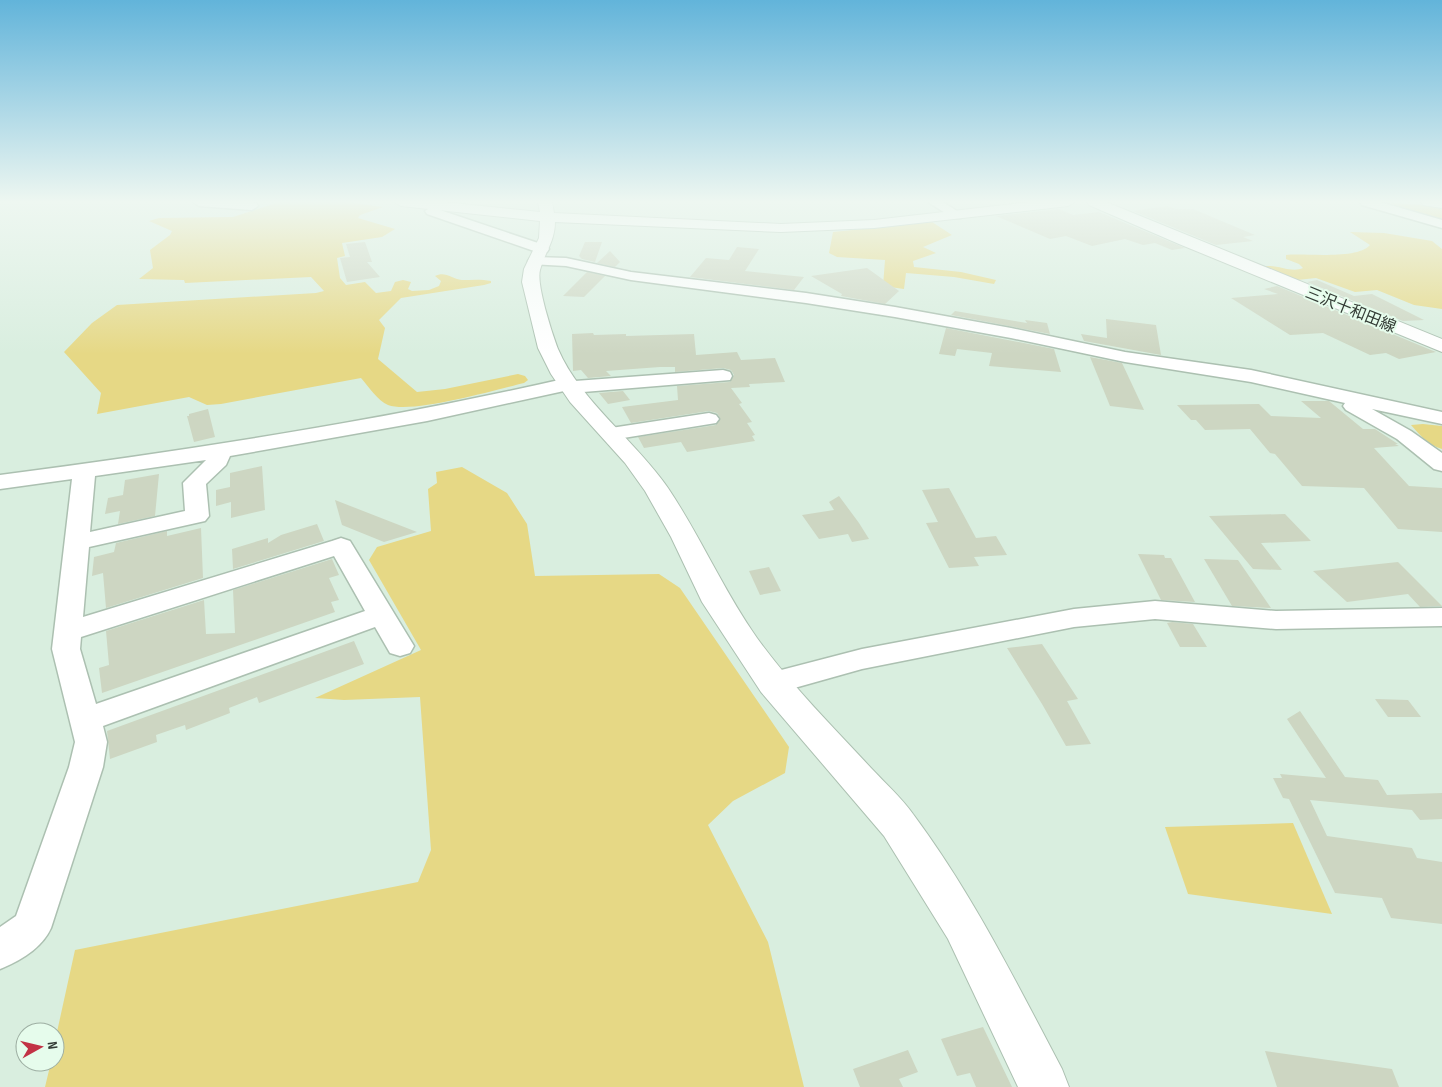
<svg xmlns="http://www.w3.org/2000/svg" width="1442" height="1087" font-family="'Sofia Sans Condensed','Noto Sans JP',sans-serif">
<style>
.green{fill:#e6d885}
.building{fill:#cdd6c2}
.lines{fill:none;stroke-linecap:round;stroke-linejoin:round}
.minor-casing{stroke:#acc0b1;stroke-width:3}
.tertiary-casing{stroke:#acc0b1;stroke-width:2}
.secondary-casing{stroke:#acc0b1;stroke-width:2}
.primary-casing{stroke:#acc0b1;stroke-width:2}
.minor{fill:#fff;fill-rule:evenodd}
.tertiary{fill:#fff;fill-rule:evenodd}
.secondary{fill:#fff;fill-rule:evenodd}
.primary{fill:#fff;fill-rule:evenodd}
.labels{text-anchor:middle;stroke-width:4;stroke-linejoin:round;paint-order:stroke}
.far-street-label{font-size:16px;fill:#333b35;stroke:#e6fcec}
</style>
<rect width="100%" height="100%" fill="#d9eedf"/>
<g class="green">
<path d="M279,202h67l37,5 -23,8 -2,3 37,11 -13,8 -40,6 3,13 -8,2 3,20 6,7 19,-3 11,11 15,-2 4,-9 8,-2 8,2 -3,7 4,2 17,-1 10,-4 2,-5 -6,-5c11,-5 16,3 27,4 10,0 19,-1 29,1v2l-7,2 -83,13 -22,22 6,8 -7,31 39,33 28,-3 73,-15 7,2 3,4 -4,3c-29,7 -111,31 -136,22 -10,-4 -20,-19 -27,-27l-140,26 -14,1 -18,-8 -92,17 4,-21 -37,-41 28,-29 25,-18 199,-12 8,-2 -13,-14 -126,6 -1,-3 -45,-1 14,-11 -3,-18 20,-15 2,-4 -23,-10 10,-3 74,-1z"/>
<polygon points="1392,203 1442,206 1442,220 1391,207"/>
<polygon points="932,222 952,235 923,247 936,253 913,261 914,267 961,272 996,280 994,284 954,277 906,273 904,289 883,286 885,260 837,257 829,253 833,232"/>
<path d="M1350,232l34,1 48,8 10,8v60l-28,-4 -37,-15 -22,2 -39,-14 -19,2 -31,-12v-2c13,-1 26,7 37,2l-4,-4 -13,-5v-4c20,-2 71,5 84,-10z"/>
<path d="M1423,424l19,2v23c-14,-4 -22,-14 -31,-24z"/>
<polygon points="462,467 507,493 527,524 535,576 659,574 680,588 789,747 785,773 733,801 708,825 768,942 804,1087 45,1087 51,1062 55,1062 55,1041 75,950 418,882 431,850 420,697 344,700 315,698 421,650 369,560 377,547 431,531 428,489 437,483 436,472"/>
<polygon points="1293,823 1332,914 1188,894 1165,827"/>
</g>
<g class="building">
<polygon points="1167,206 1177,209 1193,209 1255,235 1243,237 1253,241 1216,245 1133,211"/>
<polygon points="1059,209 1073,215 1099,212 1185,248 1172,250 1155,243 1143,245 1125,239 1092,246 1066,236 1050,239 996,216"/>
<polygon points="365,242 372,262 367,262 380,277 347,282 340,258 350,257 346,244"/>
<polygon points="585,242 602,242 595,262 582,259 579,256"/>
<polygon points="737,247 759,249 745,271 804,277 794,290 690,277 706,258 729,260"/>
<polygon points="610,251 620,262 615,267 597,263"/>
<polygon points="867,268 899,291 885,304 841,296 842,294 811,276"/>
<polygon points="587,272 605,276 584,297 563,296"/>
<polygon points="1317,280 1354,296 1372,294 1424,320 1403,321 1307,282"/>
<polygon points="1277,286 1431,350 1436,352 1399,359 1386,353 1370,355 1323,333 1290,335 1231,298 1278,294 1264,289"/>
<polygon points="955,311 1027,323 1025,320 1047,323 1050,334 951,315"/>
<polygon points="1106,319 1156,325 1161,355 1084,341 1081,334 1107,338"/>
<polygon points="946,328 1054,349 1061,372 989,366 992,353 957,349 955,356 939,354"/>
<polygon points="593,333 594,335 626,334 626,336 694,334 696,355 737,352 741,360 775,358 785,382 749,384 750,387 731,388 742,403 739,404 752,422 747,423 755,435 752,436 755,441 687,452 681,442 644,448 638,437 716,425 720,418 717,413 709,411 631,423 622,407 678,400 677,386 730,382 734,375 731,370 723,368 675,372 675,367 660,367 606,371 611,376 588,378 581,370 573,371 572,334"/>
<polygon points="1090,357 1122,363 1144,410 1110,406"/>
<polygon points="623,391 630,400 608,404 599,393"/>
<polygon points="1301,401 1329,401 1363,429 1375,429 1398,444 1395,444 1399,446 1374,448 1409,486 1442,488 1442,532 1398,529 1364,488 1302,486 1275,454 1270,453 1250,429 1205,430 1196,420 1191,420 1177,405 1259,404 1271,416 1321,418"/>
<polygon points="208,409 215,437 194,442 187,416 189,416 189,414"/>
<polygon points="262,466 265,510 231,518 231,502 216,506 216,490 230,487 230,473"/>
<polygon points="159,474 155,516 118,524 120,511 105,514 108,498 123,495 125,480"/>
<polygon points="949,488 976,538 996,536 1007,555 974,557 979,566 949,568 926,523 938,522 922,490"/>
<polygon points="839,496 859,523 869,539 852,542 848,534 819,539 802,515 834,510 829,502"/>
<polygon points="335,500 417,532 384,542 342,525"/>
<polygon points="1285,514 1311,541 1261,543 1282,570 1253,569 1209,516"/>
<polygon points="317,524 324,541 233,569 232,549 268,538 268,543 281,535"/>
<polygon points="201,528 203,578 106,608 103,573 92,576 94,557 114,552 116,543 167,531 167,536"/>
<polygon points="1138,554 1164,555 1165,558 1171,558 1195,602 1161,600"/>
<polygon points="332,559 339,575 329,578 339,600 331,602 335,612 102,693 99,668 109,665 106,631 204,600 206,634 235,633 233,590"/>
<polygon points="1204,559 1238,560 1271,608 1232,606"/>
<polygon points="1398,562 1442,606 1420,607 1408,594 1347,602 1313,571"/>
<polygon points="769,567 781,591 760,595 749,571"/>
<polygon points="1172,622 1193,624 1207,647 1180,647 1167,623"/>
<polygon points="354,641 364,664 259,703 257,697 229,708 230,713 186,730 185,725 156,735 157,742 110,759 107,731"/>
<polygon points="1042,644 1078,699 1067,701 1091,744 1066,746 1042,704 1007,648"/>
<polygon points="1375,699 1408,700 1421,717 1388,717"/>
<polygon points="1300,711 1345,777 1378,780 1387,795 1442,793 1442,819 1420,820 1412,810 1310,800 1327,836 1412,848 1417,858 1442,862 1442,924 1391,918 1382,898 1335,893 1289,799 1283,798 1273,778 1282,778 1280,774 1326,778 1287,719"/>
<polygon points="983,1027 1012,1087 976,1087 970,1073 957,1076 941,1039"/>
<polygon points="908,1050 918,1072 899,1079 903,1087 860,1087 853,1069"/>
<polygon points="1265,1051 1392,1069 1399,1087 1277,1087"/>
</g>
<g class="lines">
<g class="minor-casing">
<g id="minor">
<polygon points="193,202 251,202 256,203 258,206 252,210 199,206"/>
<polygon points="928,202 943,202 963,215 961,218 953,218"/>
<polygon points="1360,202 1380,202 1442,220 1442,228 1362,205"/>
<polygon points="431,207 547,246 549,249 547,252 537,252 427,214 425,211"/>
<polygon points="535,257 566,258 631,272 806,293 895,307 1011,328 1125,352 1251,370 1442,412 1442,424 1372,409 1411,431 1442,453 1442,471 1434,469 1397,439 1346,410 1343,406 1345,403 1251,382 1125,362 1011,338 895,317 806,303 631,280 566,266 530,264 528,261 530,258"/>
<path d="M723,370l7,2 2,4 -2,4 -159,13 -7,-2 -137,30 -197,35 -4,9 -20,19 3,32 -4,5 -116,26 -6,70 249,-76 9,-3 9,3 64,105 -4,7 -10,3 -10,-3 -15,-26 -272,99 4,16 -4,25 -52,161c-9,20 -31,33 -51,41v-42l16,-11 53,-149 6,-25 -23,-93 20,-170 -72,10v-14c191,-25 380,-54 568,-97l7,3zM206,460l-23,23 2,28 -95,21 5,-56zM334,556l31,55 -269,93 -16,-55 1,-12z"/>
<polygon points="709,413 716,415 719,419 716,423 611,440 604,438 601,434 604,430 611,428"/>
<polygon points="1155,601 1276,611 1442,608 1442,626 1276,629 1155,619 1074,627 862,669 773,694 762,691 758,683 762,675 862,649 1074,609"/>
</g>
</g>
<g class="tertiary-casing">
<path id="tertiary" d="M394,202h49l97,10 -2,-10h14l2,11 227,11 93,-4 156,-18h45l-7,4 -194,22 -93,4 -226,-10c0,19 -10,30 -15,48 -4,14 12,63 18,79 22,52 78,92 110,139 33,49 55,102 89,150 34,47 75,88 114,130 14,15 30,29 42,46 59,79 103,168 149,255l7,18h-51l-70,-148 -64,-103 -123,-144 -59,-90 -31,-65 -26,-46 -20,-28 -55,-61 -19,-28 -13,-26 -16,-66 2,-13 15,-31 1,-17 -139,-15z"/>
</g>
<g class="secondary-casing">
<polygon id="secondary" points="1421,202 1442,202 1442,208 1423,205"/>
</g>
<g class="primary-casing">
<polygon id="primary" points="1087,202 1106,202 1442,339 1442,352 1179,244 1089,205"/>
</g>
<use href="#minor" class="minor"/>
<use href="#tertiary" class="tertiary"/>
<use href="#secondary" class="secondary"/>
<use href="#primary" class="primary"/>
</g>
<linearGradient id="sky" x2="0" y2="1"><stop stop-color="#62b4da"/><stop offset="0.57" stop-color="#eef7f1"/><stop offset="1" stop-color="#eef7f1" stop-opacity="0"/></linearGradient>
<rect width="1442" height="354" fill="url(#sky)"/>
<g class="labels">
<g class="far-street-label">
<text transform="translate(1351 309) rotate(22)" y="6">三沢十和田線</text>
</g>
</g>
<g transform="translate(40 1047) rotate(82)"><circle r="24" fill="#e6fcec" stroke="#9eafa3"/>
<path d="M0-4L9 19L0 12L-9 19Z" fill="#c23245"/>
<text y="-8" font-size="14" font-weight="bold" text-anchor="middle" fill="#333b35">N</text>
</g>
</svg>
